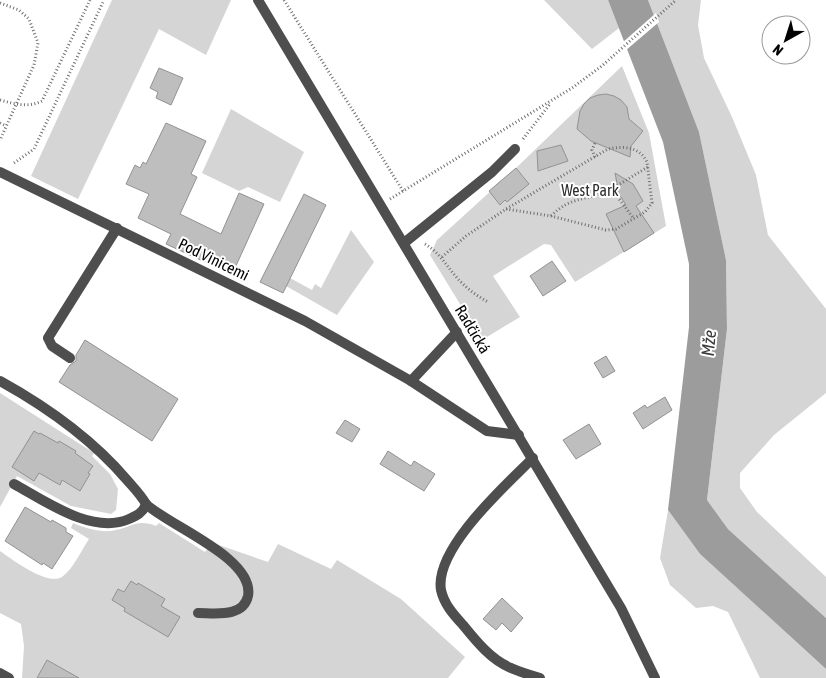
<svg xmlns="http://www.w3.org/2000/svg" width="826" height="678" font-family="'Asap Condensed',sans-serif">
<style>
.green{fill:#d5d5d5}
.water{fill:#9c9c9c}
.pier{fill:#fff}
.building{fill:#bebebe;stroke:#929292}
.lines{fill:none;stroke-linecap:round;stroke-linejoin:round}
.path{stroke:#707070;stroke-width:3;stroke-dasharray:1 2.5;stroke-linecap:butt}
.service{stroke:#4e4e4e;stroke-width:10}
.minor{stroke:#4e4e4e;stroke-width:10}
.tertiary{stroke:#4e4e4e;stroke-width:10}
.labels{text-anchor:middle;stroke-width:4;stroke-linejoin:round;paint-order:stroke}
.park-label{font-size:16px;fill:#2c2c2c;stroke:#fff}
.street-label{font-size:16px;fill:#000;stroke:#fff}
.water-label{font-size:18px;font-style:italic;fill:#3d3d3d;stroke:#fff}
</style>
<rect width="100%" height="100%" fill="#fff"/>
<g class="green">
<polygon points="112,0 231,0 206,55 159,29 78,199 31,176"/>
<polygon points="544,0 608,0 619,28 592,49"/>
<polygon points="648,0 701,0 698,25 704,58 732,117 756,175 768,235 826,309 826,393 774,435 740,473 740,488 757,512 826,577 826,618 728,529 707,500 727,329 726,260 699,132"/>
<polygon points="622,66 649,133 666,226 575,282 551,245 544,244 493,276 520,317 482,340 430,255 437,240 516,168"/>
<polygon points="231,109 304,152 280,202 248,187 239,191 202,173"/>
<polygon points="351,230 374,262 337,315 286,286 290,278 312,290 315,284 321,288"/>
<polygon points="0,393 94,453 92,456 110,474 118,489 116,510 111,514 71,506 17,476 0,507"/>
<polygon points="668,510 700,554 826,669 826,678 760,678 728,612 713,606 696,608 670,585 660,558"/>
<path d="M73,523c12,5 25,9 38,8 19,-2 25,-13 45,-5l3,-3 46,29 8,-9 55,19 10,-18 53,25 6,-9 64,39 64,58 -17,21h-426l2,-32 -3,-22 -21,-11v-62c13,9 47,35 62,26 11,-8 19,-26 27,-38l-18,-11z"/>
</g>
<polygon class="water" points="608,0 648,0 699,132 726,260 727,329 707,500 728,529 826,618 826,669 700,554 668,510 689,327 689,264 663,142"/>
<polygon class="pier" points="656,13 659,22 625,51 622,43"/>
<g class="building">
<polygon points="159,68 183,78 171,105 156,98 158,92 150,88"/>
<polygon points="606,94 614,96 621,100 627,107 629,119 643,131 631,146 630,157 591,141 577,129 580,111 584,104 590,98 598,95"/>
<polygon points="166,123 206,141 191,174 197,177 180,214 221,234 239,193 264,204 235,268 208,256 205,262 166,244 171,234 138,218 149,194 126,184 135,165 140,168 143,162 146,164"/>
<polygon points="561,145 568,161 538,171 537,151"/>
<polygon points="516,168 529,184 507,202 505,200 500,205 489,191"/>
<polygon points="615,173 633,184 643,201 636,206 654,233 624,252 606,214 626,205 619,194"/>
<polygon points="304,194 326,205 283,293 260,282"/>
<polygon points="552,261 566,281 543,296 530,276"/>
<polygon points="85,340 178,399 152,441 59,382 70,365 76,361 76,355"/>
<polygon points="606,356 615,371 603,378 594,363"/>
<polygon points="665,397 672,410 643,429 633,413 645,405 647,408"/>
<polygon points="345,420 360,429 352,442 336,433"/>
<polygon points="589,424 601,444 576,459 563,440"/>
<polygon points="34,431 39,434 40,433 58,443 59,441 76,451 75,453 93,466 88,473 90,474 80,491 62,480 60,485 39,473 34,481 12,467"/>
<polygon points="388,451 411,466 414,461 435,474 424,491 380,464"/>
<polygon points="25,507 51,522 52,520 66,528 66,532 73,536 52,569 43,563 42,565 5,541"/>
<polygon points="131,581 137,585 138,583 165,599 161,606 180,617 168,637 124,611 125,608 112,600 118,589 124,592"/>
<polygon points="502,598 523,618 511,632 502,623 496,630 483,619"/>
<polygon points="47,660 79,678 37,678"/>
</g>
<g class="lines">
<g class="path">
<polyline points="284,0 403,191"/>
<polyline points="0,3 19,10 29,19 38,43 34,65 0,140"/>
<path d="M0,100c15,4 27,8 42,1l48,-101"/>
<polyline points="0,123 6,126"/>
<polyline points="523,139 550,104"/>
<polyline points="595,157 592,150 595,143"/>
<polyline points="14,163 34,149 104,0"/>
<polyline points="611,188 634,219"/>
<polyline points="390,199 572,88 603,65 676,0"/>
<path d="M551,216c20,-20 34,-15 56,-25 14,-7 27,-16 41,-24"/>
<path d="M425,244c18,11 23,26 38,40 7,7 16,13 25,18"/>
<path d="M442,257l24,-21 40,-27 102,-60c15,-3 31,-3 39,13l5,41 -7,9 -29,17 -10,1 -55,-14 -45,-7"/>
</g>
<g class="service">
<polyline points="404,243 492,172 515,149"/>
<polyline points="70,358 52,346 48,338 117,228"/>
<path d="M533,458c-27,27 -99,91 -92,132 3,14 12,24 22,35 13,16 28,35 48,43 9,4 19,7 29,10"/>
<polyline points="0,673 9,678"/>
</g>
<g class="minor">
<polyline points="0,172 305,321 411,381 487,431 519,435"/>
<path d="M0,381c47,26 92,58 127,99 7,8 14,15 19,24 -3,9 -10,12 -17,15 -37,16 -84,-18 -115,-35"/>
<polyline points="411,381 457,332"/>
<path d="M146,504c23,22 109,54 102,92 -5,22 -33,17 -50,17"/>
</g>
<polyline class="tertiary" points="258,0 621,608 655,678"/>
</g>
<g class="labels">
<g class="park-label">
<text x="590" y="196">West Park</text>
</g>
<g class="street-label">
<text transform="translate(214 259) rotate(26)" y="6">Pod Vinicemi</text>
<text transform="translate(473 329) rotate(59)" y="6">Radčická</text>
</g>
<g class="water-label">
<text transform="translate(709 343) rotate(-85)" y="6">Mže</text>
</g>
</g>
<g transform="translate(786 40) rotate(219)"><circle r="24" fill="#ffffff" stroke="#999999"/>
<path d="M0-4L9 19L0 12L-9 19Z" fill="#000000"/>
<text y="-8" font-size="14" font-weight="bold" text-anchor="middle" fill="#000000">N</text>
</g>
</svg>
